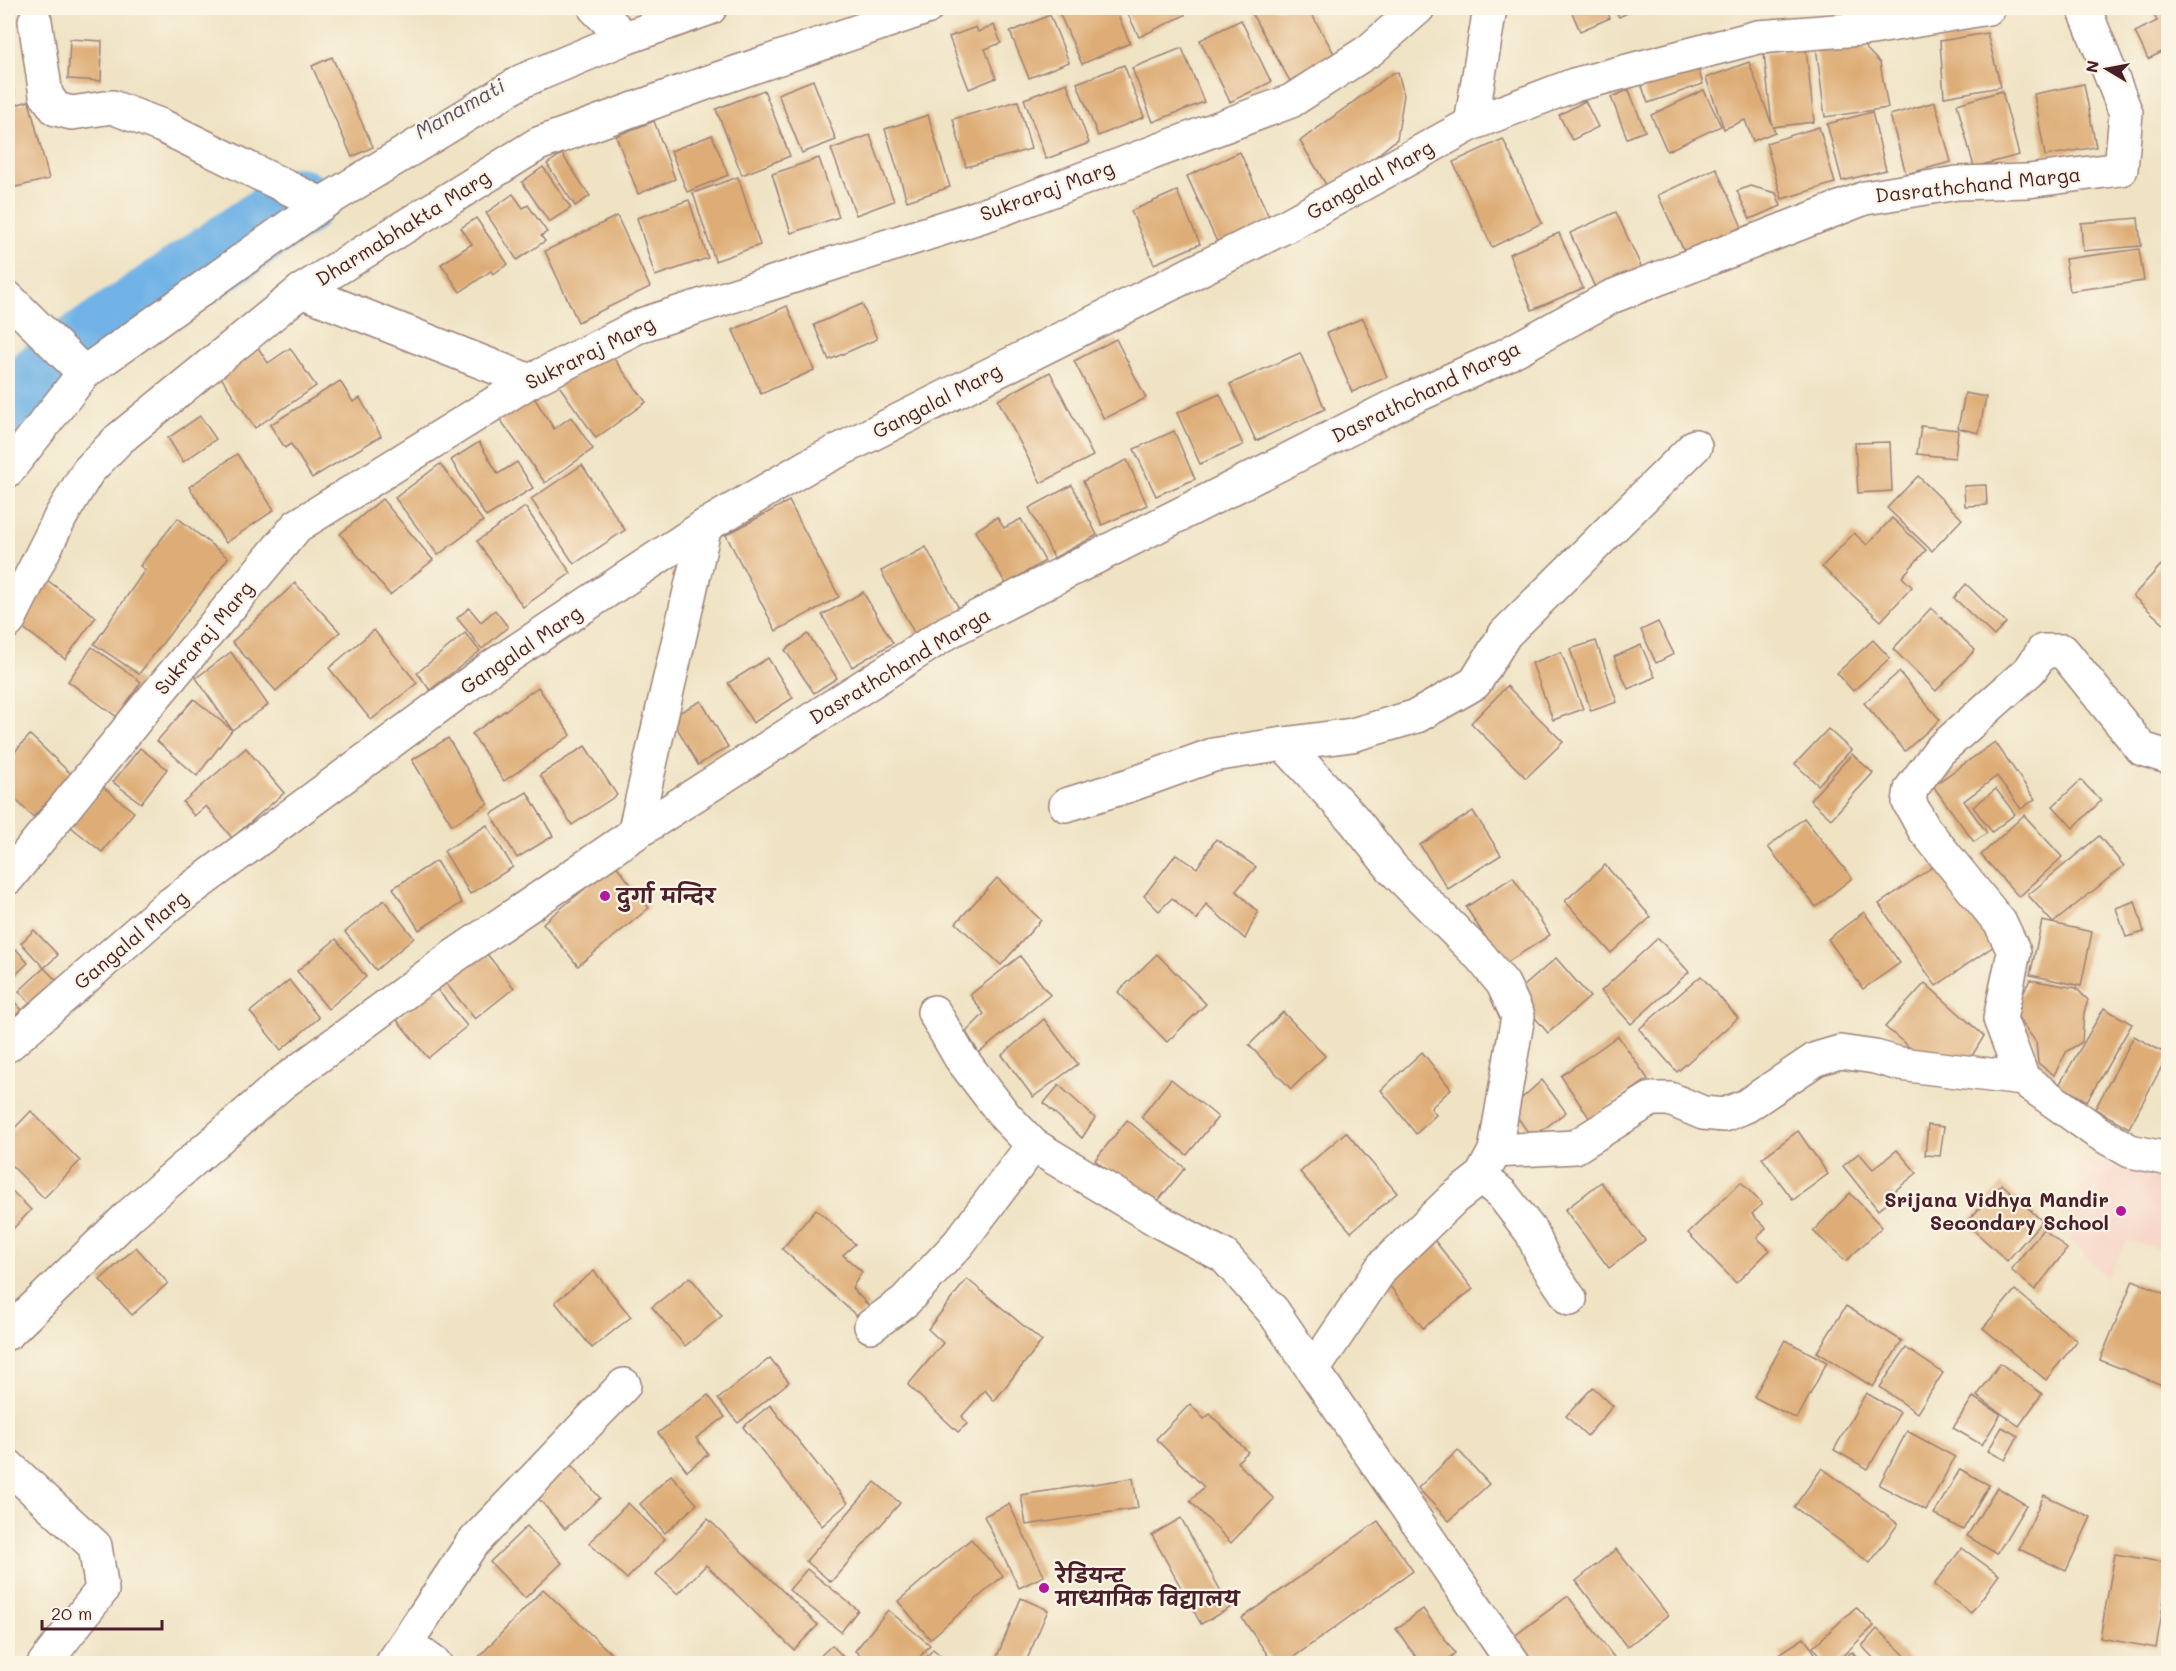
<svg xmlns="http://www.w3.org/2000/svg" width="2176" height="1671" font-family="Mali,'Playpen Sans Deva',sans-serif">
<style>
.built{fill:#f6d2c5}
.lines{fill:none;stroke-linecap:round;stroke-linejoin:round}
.river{stroke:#71b3e6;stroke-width:72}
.building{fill:#dead77}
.street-casing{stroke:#9c8178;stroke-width:36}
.street{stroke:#fff;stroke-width:33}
.poi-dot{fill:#b5179e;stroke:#fcf5e5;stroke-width:2}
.labels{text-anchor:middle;stroke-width:4.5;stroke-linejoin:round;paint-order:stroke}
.street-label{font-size:20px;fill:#4a1f2b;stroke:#fcf5e5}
.poi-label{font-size:20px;font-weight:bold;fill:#4a1f2b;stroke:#fcf5e5;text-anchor:start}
.water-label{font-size:21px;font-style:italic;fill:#58536c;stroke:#fcf5e5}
</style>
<rect width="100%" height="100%" fill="#fcf5e5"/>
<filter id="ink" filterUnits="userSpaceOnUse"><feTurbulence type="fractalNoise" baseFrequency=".0167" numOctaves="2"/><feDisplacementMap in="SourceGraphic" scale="12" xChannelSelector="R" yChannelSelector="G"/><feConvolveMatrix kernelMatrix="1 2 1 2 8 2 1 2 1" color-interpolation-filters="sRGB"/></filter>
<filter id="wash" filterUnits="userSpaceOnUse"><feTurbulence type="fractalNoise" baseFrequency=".008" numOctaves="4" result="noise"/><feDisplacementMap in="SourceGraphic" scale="24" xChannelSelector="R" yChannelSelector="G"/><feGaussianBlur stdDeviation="1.35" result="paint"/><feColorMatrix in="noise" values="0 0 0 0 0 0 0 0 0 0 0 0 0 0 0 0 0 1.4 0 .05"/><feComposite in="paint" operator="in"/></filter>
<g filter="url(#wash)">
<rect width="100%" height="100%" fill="#efe3c4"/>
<polygon class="built" points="2079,1157 2168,1182 2168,1252 2128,1240 2107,1278 2071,1241"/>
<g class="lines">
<g class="river">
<polyline points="72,356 297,203"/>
<polyline points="8,433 35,384 60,364"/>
</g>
</g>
<g id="blocks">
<g class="building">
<polygon points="1057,8 1115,8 1130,43 1082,64"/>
<polygon points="1125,8 1181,8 1185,15 1139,37"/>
<polygon points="1262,8 1308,8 1335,55 1290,81 1252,14"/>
<polygon points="1570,8 1606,8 1610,18 1580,31"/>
<polygon points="1614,8 1638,8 1619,17"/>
<polygon points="2154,8 2168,8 2168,49 2148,59 2135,32 2157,21 2151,9"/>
<polygon points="1050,15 1069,62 1029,78 1010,32"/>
<polygon points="1241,20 1271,82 1230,102 1200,40"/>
<polygon points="994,25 1001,43 985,49 996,78 969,89 949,37 976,27 978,32"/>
<polygon points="1987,33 2001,87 1944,97 1940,41"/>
<polygon points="1815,38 1858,40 1880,63 1888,108 1825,117"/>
<polygon points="70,39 102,41 101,81 68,79"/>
<polygon points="1182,48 1204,102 1153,122 1132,68"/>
<polygon points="1806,49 1814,122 1773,127 1775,132 1753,141 1745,120 1724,129 1706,78 1749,62 1772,125 1764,54"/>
<polygon points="332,57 373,147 352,157 312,66"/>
<polygon points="1695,59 1703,84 1648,103 1639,78"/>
<polygon points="1124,65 1144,117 1098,136 1077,83"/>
<polygon points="8,71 15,94 8,96"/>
<polygon points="1398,72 1404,95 1397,139 1331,193 1300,141 1393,73"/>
<polygon points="813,80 836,140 802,153 778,94"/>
<polygon points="1067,83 1089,143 1046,159 1024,99"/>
<polygon points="2084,84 2096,147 2045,156 2034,94"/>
<polygon points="764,90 790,156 742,175 716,109"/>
<polygon points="1629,90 1645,131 1627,138 1611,97"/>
<polygon points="1704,90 1721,126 1667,151 1651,115"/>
<polygon points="2002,91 2019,155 1974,167 1957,104"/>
<polygon points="29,101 49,179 8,189 8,107"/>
<polygon points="1018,101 1031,149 966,167 953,119"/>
<polygon points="1585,101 1598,127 1572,140 1559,115"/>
<polygon points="1935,102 1951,162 1906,174 1890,115"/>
<polygon points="1872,112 1886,170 1842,181 1827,124"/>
<polygon points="928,115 950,187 907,201 885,129"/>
<polygon points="654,121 675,179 638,194 616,136"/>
<polygon points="1819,127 1835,183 1782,199 1766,143"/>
<polygon points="712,135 728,175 687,192 671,151"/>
<polygon points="870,135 894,201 856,215 831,149"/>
<polygon points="1503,139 1542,223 1492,247 1453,162"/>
<polygon points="1240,152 1273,226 1222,253 1187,176"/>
<polygon points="562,154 590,196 575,206 547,164"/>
<polygon points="819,158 839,217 791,233 772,174"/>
<polygon points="543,167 571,208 549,222 522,182"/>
<polygon points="1716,168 1742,227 1685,253 1658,195"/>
<polygon points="738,177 760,245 715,261 693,193"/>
<polygon points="1750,186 1776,193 1781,206 1750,219 1737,191"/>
<polygon points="1177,191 1200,244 1154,264 1131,211"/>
<polygon points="513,194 523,208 528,205 547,232 541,236 545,241 517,260 486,213"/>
<polygon points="689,200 708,258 655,276 637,218"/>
<polygon points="1616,212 1645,275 1599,296 1570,233"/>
<polygon points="617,216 650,287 578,322 545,251"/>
<polygon points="476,218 508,264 493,274 491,271 460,292 441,264 472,244 461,228"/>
<polygon points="2138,218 2141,246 2083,251 2081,223"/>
<polygon points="1559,233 1583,288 1532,310 1509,254"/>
<polygon points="2139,249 2144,281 2070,291 2065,259"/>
<polygon points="862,304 877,339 829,360 814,325"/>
<polygon points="787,306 814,370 761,394 733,330"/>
<polygon points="1363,318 1387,377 1352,392 1327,333"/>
<polygon points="1116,339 1146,398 1104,419 1074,361"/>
<polygon points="253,340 268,363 290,348 316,386 255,428 214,367"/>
<polygon points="606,348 646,402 596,438 557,383"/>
<polygon points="1300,353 1325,409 1256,441 1230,384"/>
<polygon points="1050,372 1093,456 1041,483 998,400"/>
<polygon points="340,381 353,402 360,398 381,436 312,478 291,444 285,448 270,425"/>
<polygon points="1965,393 1986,397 1979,433 1958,428"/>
<polygon points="1220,394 1243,445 1200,464 1177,413"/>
<polygon points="533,396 554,429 571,417 593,449 545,483 500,419"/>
<polygon points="200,416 216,439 183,462 168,438"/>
<polygon points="1921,426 1958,430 1955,458 1917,454"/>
<polygon points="1174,431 1195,479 1156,496 1134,449"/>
<polygon points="479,442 498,474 517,462 533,488 486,517 451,460"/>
<polygon points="1890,442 1892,491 1858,493 1855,443"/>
<polygon points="237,454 274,510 226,543 189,487"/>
<polygon points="1127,460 1147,505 1102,525 1083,481"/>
<polygon points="440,464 483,521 438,555 395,498"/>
<polygon points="582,465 625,530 574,564 531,499"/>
<polygon points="1918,476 1962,519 1932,551 1887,508"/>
<polygon points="1072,485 1097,535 1054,558 1029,508"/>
<polygon points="1986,485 1987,505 1965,506 1964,486"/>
<polygon points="382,499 433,560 390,595 340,534"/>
<polygon points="789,501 839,597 776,631 726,535"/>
<polygon points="525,507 571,573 523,607 477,541"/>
<polygon points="997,517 1004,528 1021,519 1045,561 1006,584 975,531"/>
<polygon points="178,518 228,558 139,674 94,644 145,570 140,566"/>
<polygon points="1892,518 1926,550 1902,577 1912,587 1881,621 1822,567 1854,533 1867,545"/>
<polygon points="926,547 963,616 918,640 881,571"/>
<polygon points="2161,565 2168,571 2168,624 2166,626 2133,596"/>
<polygon points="47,580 96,617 65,659 15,622"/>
<polygon points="295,583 340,632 276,691 232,642"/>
<polygon points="1966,584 2006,623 1994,636 1954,598"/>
<polygon points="863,592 893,643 852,667 822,615"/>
<polygon points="469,608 481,622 495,610 508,627 482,649 457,618"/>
<polygon points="1931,608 1975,650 1936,691 1893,649"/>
<polygon points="1658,622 1674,654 1656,663 1641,630"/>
<polygon points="374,630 417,683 371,720 329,668"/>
<polygon points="465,633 480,651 430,690 417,673"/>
<polygon points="808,634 837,678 814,693 785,650"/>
<polygon points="1873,640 1890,658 1853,691 1837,673"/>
<polygon points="1596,641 1617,702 1591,711 1570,649"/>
<polygon points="1641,645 1655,677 1628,689 1614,657"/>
<polygon points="92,647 141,682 117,717 68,681"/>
<polygon points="231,652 268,705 232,730 196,678"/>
<polygon points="1561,652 1583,709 1553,720 1532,663"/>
<polygon points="768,658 793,698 753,723 728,683"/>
<polygon points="1899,672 1940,720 1905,751 1864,703"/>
<polygon points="1507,686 1563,742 1526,778 1471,723"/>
<polygon points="538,687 571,735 504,781 472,734"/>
<polygon points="194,699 232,730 197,776 157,741"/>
<polygon points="701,701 728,747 698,765 671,717"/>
<polygon points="1828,729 1851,750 1818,785 1795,764"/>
<polygon points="30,735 72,775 33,817 8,792 8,759"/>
<polygon points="448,738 488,804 452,825 412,760"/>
<polygon points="1995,742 2035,799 2021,809 1997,776 1964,801 1987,833 1974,842 1933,786"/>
<polygon points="585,746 617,795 572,825 540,775"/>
<polygon points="140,748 167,769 141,803 113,782"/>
<polygon points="246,748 284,793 232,838 206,806 194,816 183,802"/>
<polygon points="1852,754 1873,773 1831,819 1810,800"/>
<polygon points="2081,780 2101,801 2073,828 2053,806"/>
<polygon points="103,787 134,812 102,852 71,827"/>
<polygon points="1996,789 2015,814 1992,832 1973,807"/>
<polygon points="527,792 553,836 517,858 491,814"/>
<polygon points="1473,811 1501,855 1448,889 1420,845"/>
<polygon points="2024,815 2062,857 2019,897 1981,855"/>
<polygon points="1804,818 1852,878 1816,907 1768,847"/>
<polygon points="487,825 513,867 470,894 444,851"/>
<polygon points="2099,836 2124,866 2053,923 2028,895"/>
<polygon points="1216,839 1256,867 1236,891 1258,912 1245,939 1206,904 1197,920 1172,898 1159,911 1144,896 1176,854 1197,868"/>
<polygon points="436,861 462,903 419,930 393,888"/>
<polygon points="1941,861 1998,943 1936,986 1879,904"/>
<polygon points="615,864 649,908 578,966 543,923"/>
<polygon points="1605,865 1651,917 1611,953 1565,901"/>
<polygon points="1513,877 1550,935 1503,965 1466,907"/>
<polygon points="997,878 1041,920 1001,965 956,923"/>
<polygon points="384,900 414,938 376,970 345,932"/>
<polygon points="2135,901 2144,932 2126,937 2116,908"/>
<polygon points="1864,912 1900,963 1863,989 1828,939"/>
<polygon points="2042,921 2092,932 2081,986 2030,975"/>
<polygon points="34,930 58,955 44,968 60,984 35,1009 19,991 44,968 21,943"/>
<polygon points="1658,938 1689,972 1631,1024 1601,991"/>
<polygon points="336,939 366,977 328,1009 297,971"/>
<polygon points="16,949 28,963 8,982 8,957"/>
<polygon points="483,949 514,988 475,1019 444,981"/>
<polygon points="1157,954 1206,1004 1167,1042 1118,992"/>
<polygon points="1020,956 1050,995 979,1053 966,1032 984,1014 970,995"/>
<polygon points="1556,958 1590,997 1548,1033 1515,994"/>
<polygon points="1701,976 1738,1018 1677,1072 1639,1029"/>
<polygon points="289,980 319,1018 281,1050 250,1012"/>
<polygon points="2030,980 2076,988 2088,1000 2084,1013 2082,1042 2067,1051 2054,1075 2038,1063 2036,1042 2013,1011"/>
<polygon points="1925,983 1984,1036 1972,1056 1926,1061 1885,1027"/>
<polygon points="436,988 467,1026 428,1058 397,1020"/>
<polygon points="8,994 22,1010 8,1023"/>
<polygon points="2104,1008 2132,1024 2087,1101 2059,1085"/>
<polygon points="1283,1012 1325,1056 1291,1089 1249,1045"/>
<polygon points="1044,1019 1078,1064 1033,1097 1002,1055"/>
<polygon points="1618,1036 1648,1079 1590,1119 1561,1076"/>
<polygon points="2134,1036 2168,1055 2129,1128 2095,1109"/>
<polygon points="1422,1052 1451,1089 1431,1108 1436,1115 1416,1134 1381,1090"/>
<polygon points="1171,1079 1218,1117 1187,1155 1141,1117"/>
<polygon points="1542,1080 1566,1112 1532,1138 1511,1108"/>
<polygon points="1059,1085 1095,1118 1082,1138 1044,1103"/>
<polygon points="31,1111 80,1161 44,1198 8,1162 8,1135"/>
<polygon points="1127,1120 1185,1168 1152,1208 1095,1160"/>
<polygon points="1928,1125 1944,1127 1940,1156 1925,1155"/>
<polygon points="1798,1131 1828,1174 1793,1200 1762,1158"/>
<polygon points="1346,1132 1397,1193 1351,1232 1300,1172"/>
<polygon points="1897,1150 1917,1173 1892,1193 1895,1196 1878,1210 1843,1166 1859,1153 1873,1169"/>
<polygon points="1601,1182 1645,1240 1609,1268 1565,1210"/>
<polygon points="1741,1182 1762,1204 1752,1214 1766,1228 1757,1238 1770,1250 1736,1283 1688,1233"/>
<polygon points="2002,1184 2042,1221 2007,1261 1966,1223"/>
<polygon points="8,1187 31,1210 8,1234"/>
<polygon points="1850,1193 1882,1227 1846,1261 1813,1231"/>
<polygon points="816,1209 855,1244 843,1255 862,1272 852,1288 869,1306 858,1317 782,1249"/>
<polygon points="2043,1229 2067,1249 2035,1290 2011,1270"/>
<polygon points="1435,1241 1473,1289 1423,1328 1385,1280"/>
<polygon points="136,1247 168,1283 132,1315 100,1280"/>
<polygon points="594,1271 631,1317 592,1348 555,1302"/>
<polygon points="690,1277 722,1316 685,1346 652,1307"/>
<polygon points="967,1279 1042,1341 994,1401 985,1390 962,1416 967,1424 958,1432 908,1385 943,1343 928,1329"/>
<polygon points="2133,1280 2168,1295 2168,1383 2167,1387 2100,1360"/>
<polygon points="2015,1290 2077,1341 2046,1380 1983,1328"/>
<polygon points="1846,1306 1902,1341 1873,1387 1817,1352"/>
<polygon points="1785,1340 1827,1362 1797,1419 1754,1397"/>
<polygon points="1906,1348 1943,1373 1917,1413 1880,1387"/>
<polygon points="770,1358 789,1382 738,1423 718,1399"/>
<polygon points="2000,1363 2042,1394 2019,1426 1977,1396"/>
<polygon points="1593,1387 1613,1406 1587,1436 1566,1416"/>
<polygon points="1866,1393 1900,1412 1868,1469 1834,1450"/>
<polygon points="708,1395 725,1417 696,1438 708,1454 687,1471 658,1433"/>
<polygon points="1973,1397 2001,1414 1982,1445 1953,1428"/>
<polygon points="1190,1404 1204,1419 1210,1414 1248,1452 1237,1462 1274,1499 1231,1543 1190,1501 1204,1487 1156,1439"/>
<polygon points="770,1405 848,1503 822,1526 743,1427"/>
<polygon points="2002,1427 2018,1436 2005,1460 1988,1451"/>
<polygon points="1907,1431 1955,1457 1926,1510 1879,1485"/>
<polygon points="1458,1450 1489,1484 1449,1521 1418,1488"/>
<polygon points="567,1460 600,1498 565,1529 532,1491"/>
<polygon points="1822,1468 1898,1524 1870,1563 1794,1507"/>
<polygon points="1960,1469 1989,1485 1963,1530 1934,1514"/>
<polygon points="671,1475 697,1504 665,1533 640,1504"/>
<polygon points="1133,1478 1138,1508 1026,1525 1021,1495"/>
<polygon points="875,1482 900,1503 831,1582 806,1561"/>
<polygon points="1997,1487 2026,1505 1997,1554 1967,1536"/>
<polygon points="2044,1495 2091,1517 2066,1571 2019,1549"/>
<polygon points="628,1503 665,1539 627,1579 589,1543"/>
<polygon points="1009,1504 1044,1576 1019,1588 984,1516"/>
<polygon points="1181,1518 1230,1608 1201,1624 1152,1535"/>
<polygon points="708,1519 818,1625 794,1650 706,1565 678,1594 656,1574"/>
<polygon points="1378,1521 1413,1571 1284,1664 1274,1664 1242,1618"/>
<polygon points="527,1526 562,1563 525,1598 490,1562"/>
<polygon points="971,1539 1003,1576 930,1639 898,1601"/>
<polygon points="1962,1548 1999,1575 1971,1613 1934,1585"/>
<polygon points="1616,1549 1668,1615 1627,1647 1576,1581"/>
<polygon points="2115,1554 2168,1563 2168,1575 2156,1648 2100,1638"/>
<polygon points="807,1569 858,1610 841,1632 789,1590"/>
<polygon points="543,1589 622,1664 484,1664 478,1658"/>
<polygon points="1568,1596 1619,1664 1534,1664 1513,1637"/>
<polygon points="1021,1598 1048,1610 1025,1664 994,1664"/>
<polygon points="1856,1607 1874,1626 1834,1664 1829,1664 1813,1647"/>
<polygon points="1423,1609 1455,1653 1442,1664 1421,1664 1396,1629"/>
<polygon points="888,1610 930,1645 914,1664 870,1664 855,1651"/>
<polygon points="1877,1629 1914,1664 1879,1664 1862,1646"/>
<polygon points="1804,1638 1815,1653 1799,1664 1786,1664 1779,1654"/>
<polygon points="832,1645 850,1664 812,1664"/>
<polygon points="933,1649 950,1664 921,1664"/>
<polygon points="1852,1652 1861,1664 1835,1664"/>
</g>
</g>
</g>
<g filter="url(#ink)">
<use href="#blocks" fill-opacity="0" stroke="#9c8178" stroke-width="1.5"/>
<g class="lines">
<g class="street-casing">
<g id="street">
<polyline points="595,8 625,38"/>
<polyline points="35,21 46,95 56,109 72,113 112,107 162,126 321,204"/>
<polyline points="1471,124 1490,8"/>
<polyline points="301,291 530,381"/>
<polyline points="8,298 84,373"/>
<polyline points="8,470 84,373 321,204 522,81 625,38 710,8"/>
<polyline points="8,622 61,516 88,471 119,439 301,291 538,144 706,83 926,8"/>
<polyline points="1066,805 1130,785 1213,755 1284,744"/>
<polyline points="634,834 705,526"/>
<polyline points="8,878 142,712 297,526 530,381 641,325 994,212 1291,101 1370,50 1418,8"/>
<polyline points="934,1012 960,1057 1005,1116 1033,1145 1164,1224 1224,1256 1273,1311 1313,1370"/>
<polyline points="8,1045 164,909 492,667 705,526 808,466 1286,226 1471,124 1574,85 1758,37 1872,28 1988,8"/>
<polyline points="2023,1079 2000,1019 2014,952 2001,924 1924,829 1909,802 1911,789 1939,751 2030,670 2043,651 2063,651 2142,749 2168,757"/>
<polyline points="1495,1151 1575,1147 1651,1099 1670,1099 1703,1113 1724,1115 1746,1106 1816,1059 1840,1052 1875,1057 1900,1064 2023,1079 2097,1132 2130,1151 2168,1159"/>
<polyline points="1481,1177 1502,1194 1532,1233 1544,1260 1570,1299"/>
<polyline points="871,1326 905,1301 959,1243 1033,1145"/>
<polyline points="8,1333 130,1215 282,1083 453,957 634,834 948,632 1398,404 1504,356 1611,297 1865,198 1957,183 2028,181 2121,169 2126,113 2084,8"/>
<polyline points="8,1466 95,1546 102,1590 44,1664"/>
<polyline points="406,1643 471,1545 624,1385"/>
<polyline points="392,1664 406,1643 435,1664"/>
<polyline points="1514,1664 1313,1370 1383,1266 1454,1198 1481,1177 1495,1151 1518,1016 1503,984 1481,957 1392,868 1354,820 1284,744 1352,735 1417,716 1475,683 1505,634 1695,446"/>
</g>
</g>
<use href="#street" class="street"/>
</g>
</g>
<g class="poi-dot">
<circle cx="605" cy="896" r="6"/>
<circle cx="2121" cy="1211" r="6"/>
<circle cx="1044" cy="1588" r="6"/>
</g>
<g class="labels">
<g class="street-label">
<text transform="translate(1370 180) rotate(-29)" y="7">Gangalal Marg</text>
<text transform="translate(1978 185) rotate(-6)" y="7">Dasrathchand Marga</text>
<text transform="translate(1047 191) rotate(-20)" y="7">Sukraraj Marg</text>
<text transform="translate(403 228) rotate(-32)" y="7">Dharmabhakta Marg</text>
<text transform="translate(590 353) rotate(-26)" y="7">Sukraraj Marg</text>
<text transform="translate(1426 392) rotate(-26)" y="7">Dasrathchand Marga</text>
<text transform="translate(937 401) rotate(-27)" y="7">Gangalal Marg</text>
<text transform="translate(204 638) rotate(-50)" y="7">Sukraraj Marg</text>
<text transform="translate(521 650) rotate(-34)" y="7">Gangalal Marg</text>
<text transform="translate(900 666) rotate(-31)" y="7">Dasrathchand Marga</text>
<text transform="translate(131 940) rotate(-40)" y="7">Gangalal Marg</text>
</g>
<g class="poi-label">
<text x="617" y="903">दुर्गा मन्दिर</text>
<text x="2109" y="1207" text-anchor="end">Srijana Vidhya Mandir<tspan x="2109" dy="23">Secondary School</tspan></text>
<text x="1056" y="1583">रेडियन्ट<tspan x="1056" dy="23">माध्यामिक विद्यालय</tspan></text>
</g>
<g class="water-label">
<text transform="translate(460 109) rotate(-30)" y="7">Manamati</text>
</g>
</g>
<rect width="2176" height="1671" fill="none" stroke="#fcf5e5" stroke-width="30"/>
<g transform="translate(2107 69) rotate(280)" stroke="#fcf5e5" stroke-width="4.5" paint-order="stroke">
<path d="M0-4.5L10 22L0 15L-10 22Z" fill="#4a1f2b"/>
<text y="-9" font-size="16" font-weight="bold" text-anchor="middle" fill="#4a1f2b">N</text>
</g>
<path d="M42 1620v9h120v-9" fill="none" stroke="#4a1f2b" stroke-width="3"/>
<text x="51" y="1620" font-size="18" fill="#4a1f2b" stroke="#fcf5e5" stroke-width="4.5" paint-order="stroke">20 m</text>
</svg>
